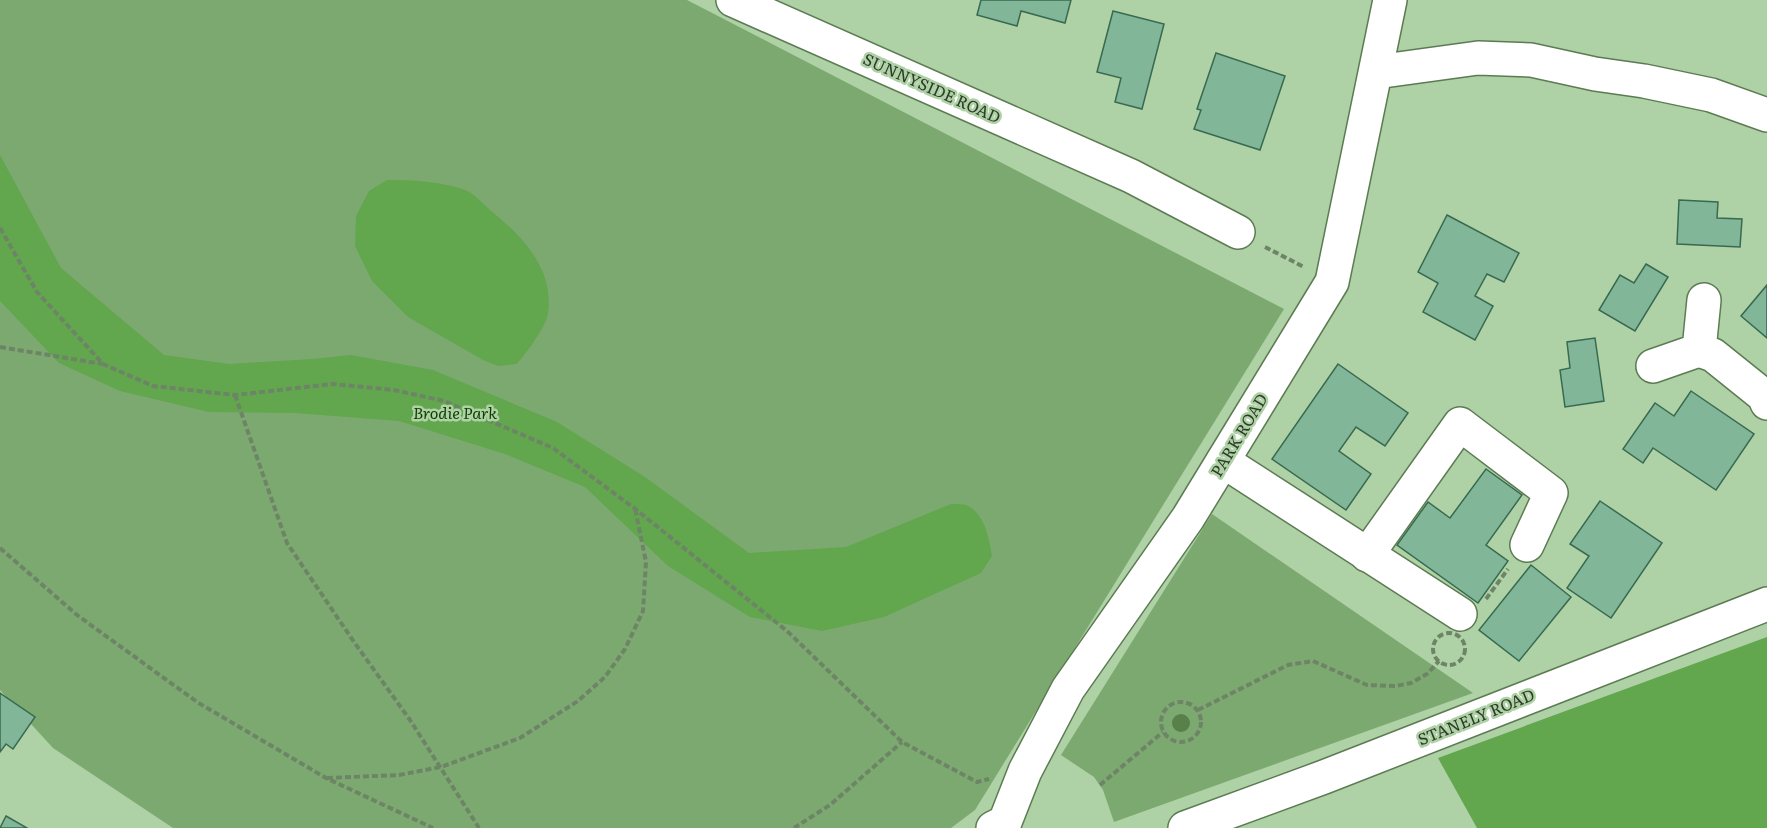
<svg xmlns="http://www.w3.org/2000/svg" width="1767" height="828" font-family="Literata,serif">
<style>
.green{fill:#7ca970}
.forest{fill:#62a64e}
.building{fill:#81b698;stroke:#386a50;stroke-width:1.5}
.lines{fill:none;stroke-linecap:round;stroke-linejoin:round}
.minor-casing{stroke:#5c7b53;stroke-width:36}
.path{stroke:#6d8566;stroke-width:4;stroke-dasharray:6 3;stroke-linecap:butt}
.minor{stroke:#fff;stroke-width:33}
.tree{fill:#57804a}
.labels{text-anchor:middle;stroke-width:5;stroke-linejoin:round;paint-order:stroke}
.street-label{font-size:16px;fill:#2d3b29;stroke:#aed1a5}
.park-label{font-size:16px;font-style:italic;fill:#0f3d00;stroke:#aed1a5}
</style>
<rect width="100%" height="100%" fill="#aed1a5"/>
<g class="green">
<polygon points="0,0 687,0 1284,309 975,810 951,828 173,828 53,748 0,690"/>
<polygon points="1212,514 1473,693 1114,822 1103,790 1094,777 1061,755"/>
</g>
<g class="forest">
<path d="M0,155l61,113 103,87 65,9 83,-5 39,-4 82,15 124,52 88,55 104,76 97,-6 105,-43c5,0 11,0 15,1 19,8 23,34 26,51l-11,17 -97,44 -62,14 -72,-14 -82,-51 -83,-79 -80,-33 -106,-33 -104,-8 -86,-1 -89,-21 -61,-28 -59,-62z"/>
<path d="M387,180c26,0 53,1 78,10 9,3 17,13 25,20 32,26 64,58 58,103 -1,13 -22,40 -31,51l-19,2 -15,-6 -75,-43 -36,-36 -17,-35 1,-30 13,-25z"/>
<polygon points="1767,637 1767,828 1477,828 1438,758"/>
</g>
<g class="building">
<polygon points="981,0 1071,0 1065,23 1021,11 1017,26 977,15"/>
<polygon points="1113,11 1164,24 1142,109 1115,102 1121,78 1097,72"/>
<polygon points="1216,53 1285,76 1260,150 1194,129 1201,110 1197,109"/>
<polygon points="1679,200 1718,202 1717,218 1742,219 1740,247 1677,244"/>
<polygon points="1447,215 1519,253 1504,282 1487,274 1475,296 1493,306 1475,340 1423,312 1438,283 1418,272"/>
<polygon points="1646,264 1668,277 1635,331 1599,310 1620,275 1634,283"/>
<polygon points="1767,285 1767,338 1741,316"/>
<polygon points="1595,338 1604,401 1565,407 1560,370 1570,368 1567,342"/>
<polygon points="1338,364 1408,413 1385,446 1356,427 1339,451 1371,474 1346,510 1272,459"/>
<polygon points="1691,391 1754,434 1716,490 1653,448 1643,463 1623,449 1655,403 1674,416"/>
<polygon points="1486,469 1522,495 1486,545 1508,561 1478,603 1397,545 1428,502 1450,518"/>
<polygon points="1600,501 1662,543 1611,618 1567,588 1589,556 1570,544"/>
<polygon points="1531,565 1571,597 1519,661 1479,630"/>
<polygon points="0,693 35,717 13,749 6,744 0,752"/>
<polygon points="6,816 27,828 0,828"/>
</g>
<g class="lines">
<g class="minor-casing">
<g id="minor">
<polyline points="733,0 1131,176 1238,232"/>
<polyline points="1376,72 1478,58 1531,60 1595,74 1644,81 1711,95 1767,115"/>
<polyline points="1699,350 1713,355 1764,396 1767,403"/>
<polyline points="1653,366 1699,350 1704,300"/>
<polyline points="1223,461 1460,614"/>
<polyline points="1367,555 1460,424 1551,493 1527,545"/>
<polyline points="993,828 1005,822 1025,771 1068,689 1188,518 1332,282 1390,0"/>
<polyline points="1185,828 1324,777 1767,604"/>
</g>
</g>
<g class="path">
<polyline points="0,228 37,292 103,364 153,386 235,395 333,384 394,390 444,401 553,448 634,508 787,631 902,742 977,782 989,779"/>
<polyline points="1265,247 1304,267"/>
<polyline points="0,347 103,364"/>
<polyline points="235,395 287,543 354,642 410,720 479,828"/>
<polyline points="0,548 77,615 197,702 326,778 433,828"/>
<polyline points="1486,599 1508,569"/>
<circle cx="1449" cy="649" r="16"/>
<circle cx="1181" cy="722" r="20"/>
<polyline points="1198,710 1288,665 1313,661 1367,685 1395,686 1411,683 1427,674 1439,661"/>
<polyline points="327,778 399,775 441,767 520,738 578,701 605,677 625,649 643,611 646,562 635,508"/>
<polyline points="1100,785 1163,732"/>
<polyline points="794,828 830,805 902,742"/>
</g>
<use href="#minor" class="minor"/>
</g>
<circle class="tree" cx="1181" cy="723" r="9"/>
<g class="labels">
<g class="street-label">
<text transform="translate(932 88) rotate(24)" y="6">SUNNYSIDE ROAD</text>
<text transform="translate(1239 435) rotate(-59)" y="6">PARK ROAD</text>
<text transform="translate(1476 717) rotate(-22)" y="6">STANELY ROAD</text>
</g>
<g class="park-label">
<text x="455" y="419">Brodie Park</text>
</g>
</g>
</svg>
